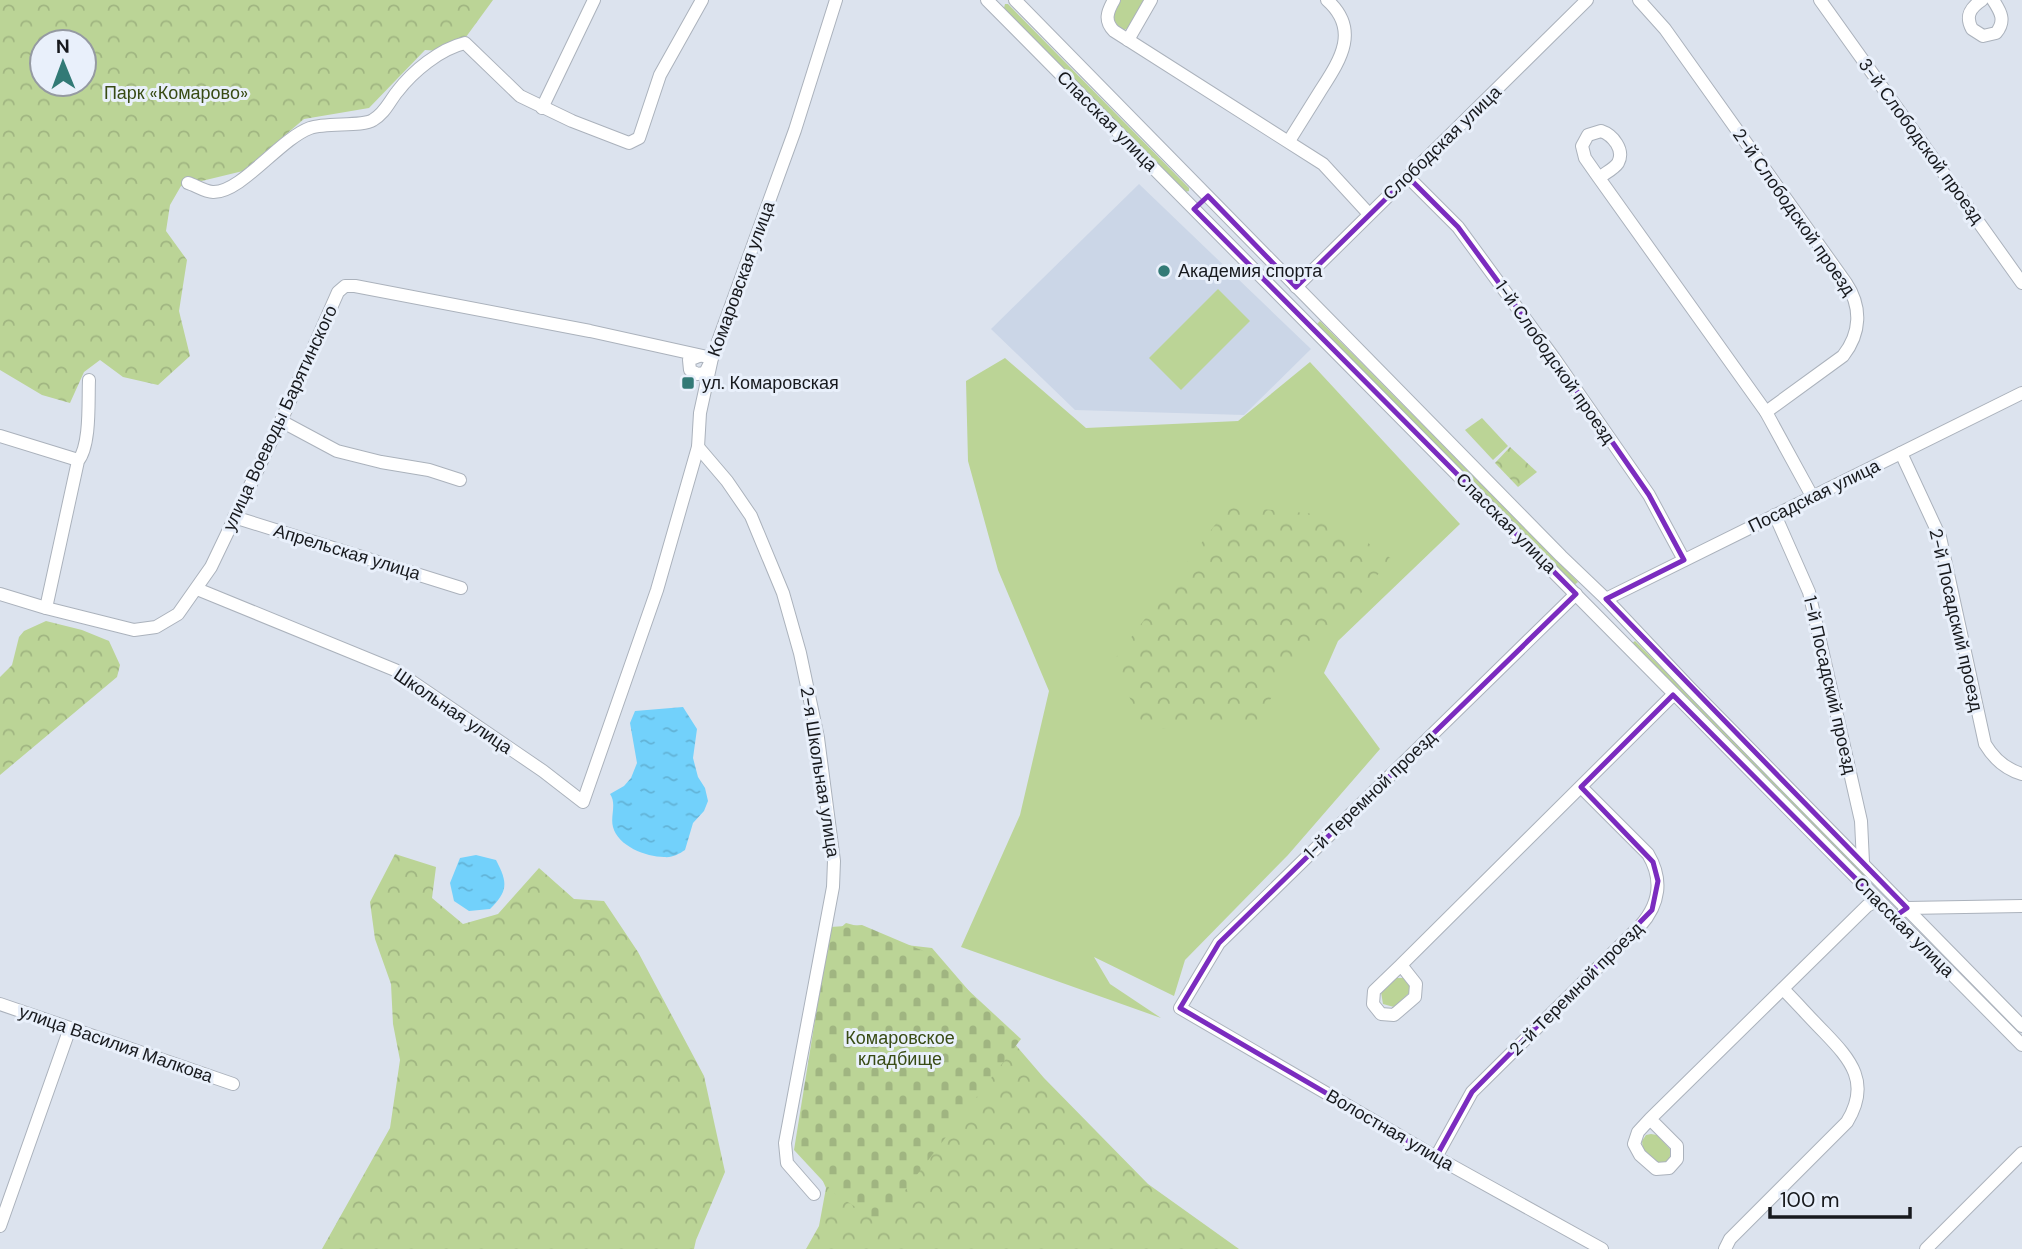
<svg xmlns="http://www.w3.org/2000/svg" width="2022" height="1249" font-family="'DM Sans',sans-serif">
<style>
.built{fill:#cbd6e7}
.grass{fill:#bbd496}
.forest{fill:url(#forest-crowns);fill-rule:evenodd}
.cemetery{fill:url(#cemetery-stones)}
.water{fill:url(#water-ripples)}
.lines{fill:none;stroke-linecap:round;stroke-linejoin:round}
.minor-casing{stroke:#abb2bc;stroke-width:14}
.minor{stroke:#fff;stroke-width:12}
.marked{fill:none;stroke:#7b2cbf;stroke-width:5;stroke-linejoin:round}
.poi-dot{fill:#327a76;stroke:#e9f0fb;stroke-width:2.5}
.labels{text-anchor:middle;stroke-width:6;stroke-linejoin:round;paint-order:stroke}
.park-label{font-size:18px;fill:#384b14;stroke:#e9f0fb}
.street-label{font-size:18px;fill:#17191d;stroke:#e9f0fb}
.poi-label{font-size:18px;fill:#17191d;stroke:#e9f0fb;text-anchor:start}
</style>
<defs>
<pattern id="forest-crowns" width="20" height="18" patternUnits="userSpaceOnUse" patternTransform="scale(1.75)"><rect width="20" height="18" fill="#bbd496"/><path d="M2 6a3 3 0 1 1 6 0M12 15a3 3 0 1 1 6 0" fill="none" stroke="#a0b581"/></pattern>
<pattern id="cemetery-stones" width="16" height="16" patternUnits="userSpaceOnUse" patternTransform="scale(1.75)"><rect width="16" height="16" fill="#bbd496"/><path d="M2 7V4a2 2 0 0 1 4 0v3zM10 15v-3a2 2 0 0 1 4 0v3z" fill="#a0b581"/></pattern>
<pattern id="water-ripples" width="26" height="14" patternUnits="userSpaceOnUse" patternTransform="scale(1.75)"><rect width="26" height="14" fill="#72d1fb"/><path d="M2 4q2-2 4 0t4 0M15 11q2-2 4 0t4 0" fill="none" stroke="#62b3d7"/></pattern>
</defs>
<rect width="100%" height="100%" fill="#dce3ee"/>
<polygon class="built" points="1139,184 1311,349 1244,415 1075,410 991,329"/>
<g class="grass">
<path d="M1121,0h24c-6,12 -11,31 -27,31l-6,-13z"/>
<polygon points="1005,4 1008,4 1189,188 1189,191 1185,192 1004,8"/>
<polygon points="1218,289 1250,321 1181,390 1149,358"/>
<polygon points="1320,321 1578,582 1573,586 1316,325"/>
<polygon points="1005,358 1086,428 1238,421 1310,362 1460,524 1338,641 1324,673 1380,749 1288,855 1185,960 1174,996 1094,957 1110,984 1161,1018 961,947 1020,815 1049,691 998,570 968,461 966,381"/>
<polygon points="1482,418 1508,446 1493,460 1465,430"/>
<polygon points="1635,641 1874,880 1870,884 1630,645"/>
<polygon points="1395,978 1405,978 1411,987 1409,993 1394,1007 1383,1004 1381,992"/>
<polygon points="1651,1134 1657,1135 1671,1150 1669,1161 1657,1164 1643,1150 1642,1141 1646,1135"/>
</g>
<g class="forest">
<path d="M0,0h493l-38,52 -30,-2 -56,58 -65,11 -61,52 -62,15 -11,19 -4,26 21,29 -8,51 11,45 -32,29 -35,-8 -23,-17 -16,12 -14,31 -28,-8 -42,-25zM42,42h42v42h-42z"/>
<polygon points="1510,447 1537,472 1518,487 1495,463"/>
<polygon points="1229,506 1326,515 1392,559 1284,678 1257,720 1146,730 1112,663"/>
<polygon points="46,621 82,630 109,641 120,665 117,677 0,775 0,677 12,665 19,637 24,631"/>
<polygon points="395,854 436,867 432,898 463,924 498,914 539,868 574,899 604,901 638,952 704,1076 725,1172 696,1240 694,1249 322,1249 390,1128 400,1060 393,1024 391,984 375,939 370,902"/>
<polygon points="846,923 872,930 906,945 932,948 1044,1078 1148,1184 1239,1249 806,1249 819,1226 826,1188 810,1152 837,931"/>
</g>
<polygon class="cemetery" points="862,925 928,953 1021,1039 880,1223 834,1193 794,1150 830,927"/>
<g class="water">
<path d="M683,707l14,22 -4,29 5,19 7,11 3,13 -4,10 -11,12 -8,27c-6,4 -13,8 -21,7 -18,0 -46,-11 -51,-30 -3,-11 4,-23 -3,-33l14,-8 7,-8 6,-15 -7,-40 5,-12z"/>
<path d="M476,855l20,5c12,23 12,31 -6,49l-21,2 -15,-10 -4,-18 10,-25z"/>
</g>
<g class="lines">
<g class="minor-casing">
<g id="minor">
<polyline points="987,0 2022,1045"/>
<polyline points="1015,0 1561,556 1606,599 1690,688 2022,1026"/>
<path d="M1114,0c-7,12 -10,21 0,31l209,133 46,50"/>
<path d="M1639,0l26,29 181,254c16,24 15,50 -3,73l-77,56"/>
<polyline points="1820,0 2022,283"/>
<path d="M1982,0c-12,8 -17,16 -10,29l11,7 13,-3c10,-12 5,-21 -3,-33"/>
<polyline points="1128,40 1151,0"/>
<polyline points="542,108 594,0"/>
<path d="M1289,141c10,-16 20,-32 30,-48 19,-30 43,-62 8,-93"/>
<polyline points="1408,177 1458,227 1554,358 1649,495 1684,560"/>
<path d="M1599,178l-14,-20 -3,-12 6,-11 13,-4c12,4 24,19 17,32 -4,6 -13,10 -19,15l167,234 46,84"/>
<path d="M188,183c7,2 17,9 25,9 28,1 67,-53 97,-64 16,-6 52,-1 63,-8 12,-7 16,-18 24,-28 16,-21 43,-43 68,-49l55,53 52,25 57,22 10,-5 21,-63 42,-75"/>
<polyline points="1296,287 1587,0"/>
<polyline points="699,356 689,360 690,370 697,374 705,373 709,365"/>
<polyline points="281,421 337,451 381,462 429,470 460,480"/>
<polyline points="0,436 78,460"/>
<polyline points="698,447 727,481 751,516 783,593 800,653 818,738 834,861 833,887 785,1143 787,1163 814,1194"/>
<path d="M1901,453l39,84 45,207c9,15 20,25 37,30"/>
<polyline points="1775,515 1809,592 1861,821 1863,862"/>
<polyline points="234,517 461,588"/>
<polyline points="197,589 395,670 543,771 583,802 657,590 698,447 700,413 712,358 795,130 836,0"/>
<polyline points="0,594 46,608 134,630 156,627 178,614 211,567 281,421 338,292 345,286 355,286 590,331 712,358"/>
<polyline points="1576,594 1219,943 1180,1008 1436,1157 1602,1249"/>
<polyline points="1606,599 2022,393"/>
<path d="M46,608l32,-147c13,-16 10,-61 11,-81"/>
<polyline points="1904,911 1907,908 2022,906"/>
<polyline points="1401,965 1374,991 1373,1004 1381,1014 1394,1015 1415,997 1416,984 1401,965 1673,695"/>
<polyline points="0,1004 233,1084"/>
<polyline points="1650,1119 1677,1146 1677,1159 1669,1168 1656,1169 1640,1155 1634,1144 1638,1132 1650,1119 1867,906 1877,900"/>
<path d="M1436,1157l36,-65 168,-166c20,-22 23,-47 8,-72l-67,-67"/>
<polyline points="0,1226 70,1028"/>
<path d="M1725,1249l5,-10 117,-117c24,-39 4,-62 -23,-90 -14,-14 -27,-29 -41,-43"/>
<polyline points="1926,1249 2022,1153"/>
</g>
</g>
<use href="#minor" class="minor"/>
</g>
<path class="marked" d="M1408,177l50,50 96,131 95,137 35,65 -78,39 301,309 -13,9 -221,-222 -92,92 72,75 5,19 -6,29 -180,182 -36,65 -256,-149 39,-65 357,-349 -382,-385 14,-13 88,91z"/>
<g class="poi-dot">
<circle cx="1164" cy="271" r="7"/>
<rect x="681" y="376" width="14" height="14" rx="3.5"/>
</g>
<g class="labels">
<g class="park-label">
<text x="176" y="99">Парк «Комарово»</text>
<text x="900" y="1044">Комаровское<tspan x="900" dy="21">кладбище</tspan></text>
</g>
<g class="street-label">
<text transform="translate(1107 121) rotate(45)" y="6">Спасская улица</text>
<text transform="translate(1921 141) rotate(54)" y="6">3-й Слободской проезд</text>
<text transform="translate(1442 143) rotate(-44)" y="6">Слободская улица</text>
<text transform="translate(1794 212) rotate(55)" y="6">2-й Слободской проезд</text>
<text transform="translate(741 279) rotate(-70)" y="6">Комаровская улица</text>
<text transform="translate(1555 362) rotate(55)" y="6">1-й Слободской проезд</text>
<text transform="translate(280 418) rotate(-65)" y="6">улица Воеводы Барятинского</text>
<text transform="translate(1814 496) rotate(-26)" y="6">Посадская улица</text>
<text transform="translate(1506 523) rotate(45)" y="6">Спасская улица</text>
<text transform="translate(347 552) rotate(17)" y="6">Апрельская улица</text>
<text transform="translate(1956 620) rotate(77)" y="6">2-й Посадский проезд</text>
<text transform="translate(1830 685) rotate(77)" y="6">1-й Посадский проезд</text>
<text transform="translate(453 711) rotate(34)" y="6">Школьная улица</text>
<text transform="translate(820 772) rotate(81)" y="6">2-я Школьная улица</text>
<text transform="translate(1370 795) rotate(-44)" y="6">1-й Теремной проезд</text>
<text transform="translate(1904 927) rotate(45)" y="6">Спасская улица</text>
<text transform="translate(1576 989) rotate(-45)" y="6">2-й Теремной проезд</text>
<text transform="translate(116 1044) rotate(19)" y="6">улица Василия Малкова</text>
<text transform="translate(1390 1130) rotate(30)" y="6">Волостная улица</text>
</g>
<g class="poi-label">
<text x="1178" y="277">Академия спорта</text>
<text x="702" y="389">ул. Комаровская</text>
</g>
</g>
<g transform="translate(63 63) rotate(359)"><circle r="33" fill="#e9f0fb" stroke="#959aa2" stroke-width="2"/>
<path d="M0-5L12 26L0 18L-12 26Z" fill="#327a76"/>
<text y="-10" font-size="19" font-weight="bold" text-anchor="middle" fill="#17191d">N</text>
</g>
<path d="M1770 1207v10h140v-10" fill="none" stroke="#17191d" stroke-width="3.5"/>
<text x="1780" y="1207" font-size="21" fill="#17191d" stroke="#e9f0fb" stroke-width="5" paint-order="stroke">100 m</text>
</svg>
